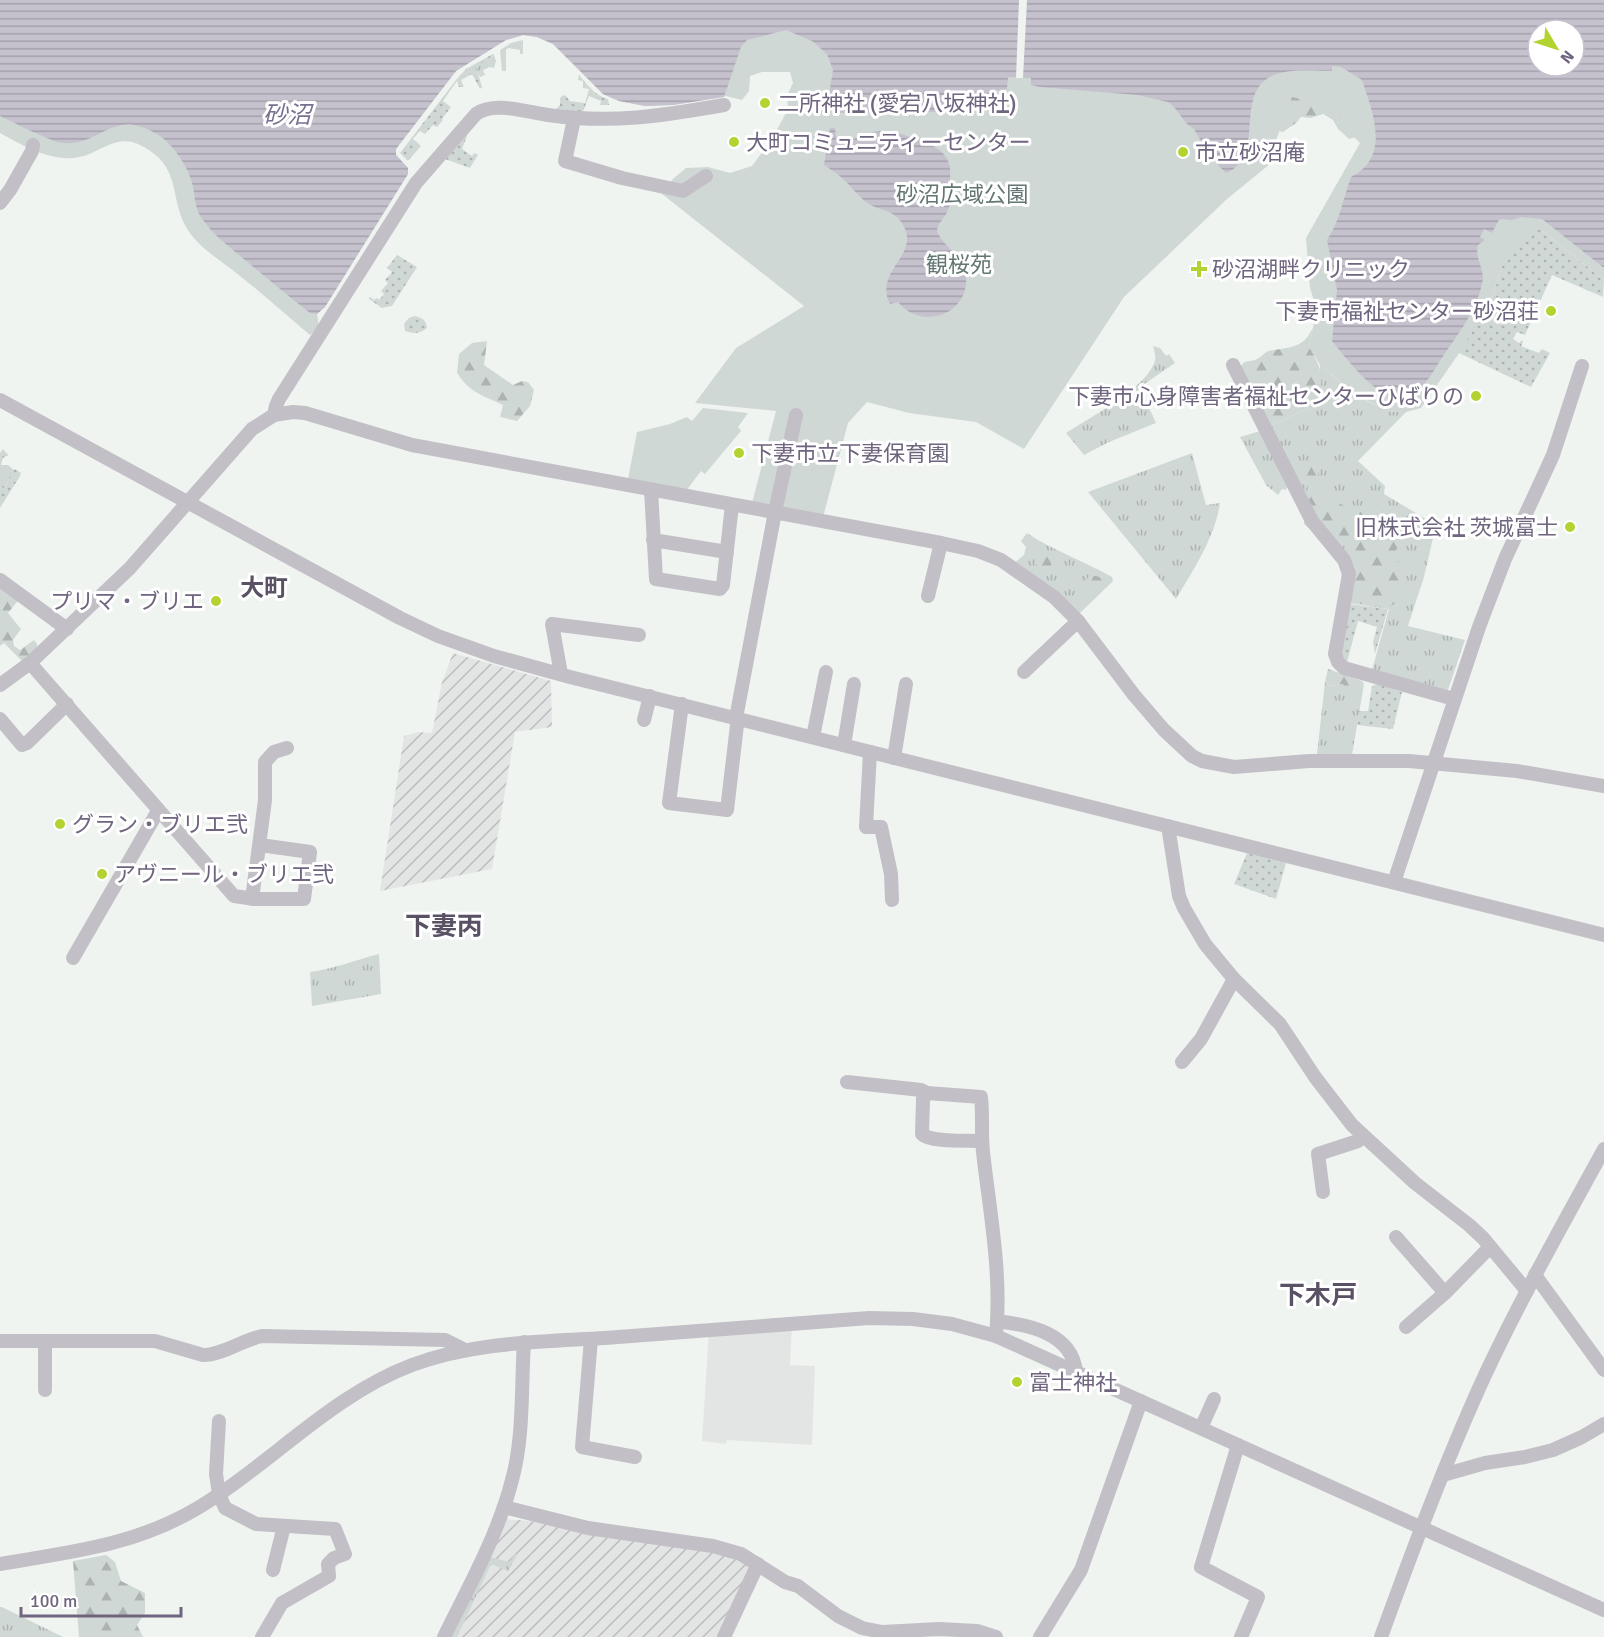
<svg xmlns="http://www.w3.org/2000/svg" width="1604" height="1637" font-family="Signika,'Noto Sans JP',sans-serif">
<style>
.built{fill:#e3e4e4}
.industrial{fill:url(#industrial-furrows)}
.grass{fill:url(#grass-tufts)}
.forest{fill:url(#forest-firs)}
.park{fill:#d0d8d5;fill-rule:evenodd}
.garden{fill:url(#garden-dots)}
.water{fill:url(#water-rules);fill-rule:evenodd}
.pier{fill:#f0f4f0}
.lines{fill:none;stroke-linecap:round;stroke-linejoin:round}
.minor{stroke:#c2bfc6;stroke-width:14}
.poi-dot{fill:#b3d330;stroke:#fff;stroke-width:2}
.labels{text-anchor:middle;stroke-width:6;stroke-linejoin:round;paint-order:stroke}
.poi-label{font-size:22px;fill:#70657f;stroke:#fff;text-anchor:start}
.park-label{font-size:22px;fill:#637672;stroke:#fff}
.water-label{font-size:24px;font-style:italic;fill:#787090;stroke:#fff}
.neighbourhood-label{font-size:24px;font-weight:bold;fill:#5a5264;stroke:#fff}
.quarter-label{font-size:26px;font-weight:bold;fill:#5a5264;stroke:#fff}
</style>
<defs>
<pattern id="industrial-furrows" width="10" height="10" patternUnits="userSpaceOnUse" patternTransform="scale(1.5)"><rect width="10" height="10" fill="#e3e4e4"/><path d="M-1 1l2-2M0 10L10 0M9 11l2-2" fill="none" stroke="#bcbcbe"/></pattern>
<pattern id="grass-tufts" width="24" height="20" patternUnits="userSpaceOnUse" patternTransform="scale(1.5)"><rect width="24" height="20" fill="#d0d8d5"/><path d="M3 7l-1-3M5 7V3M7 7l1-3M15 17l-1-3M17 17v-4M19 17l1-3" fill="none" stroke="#adb3b2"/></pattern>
<pattern id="forest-firs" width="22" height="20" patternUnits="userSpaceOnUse" patternTransform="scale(1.5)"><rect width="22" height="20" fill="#d0d8d5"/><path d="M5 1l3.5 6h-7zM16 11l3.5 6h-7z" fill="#adb3b2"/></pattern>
<pattern id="garden-dots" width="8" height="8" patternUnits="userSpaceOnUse" patternTransform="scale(1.5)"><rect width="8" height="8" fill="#d0d8d5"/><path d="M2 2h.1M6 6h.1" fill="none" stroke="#adb3b2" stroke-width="1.8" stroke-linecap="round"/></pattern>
<pattern id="water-rules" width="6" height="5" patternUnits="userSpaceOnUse" patternTransform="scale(1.5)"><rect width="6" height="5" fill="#c5c2ce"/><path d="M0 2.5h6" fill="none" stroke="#a4a1ac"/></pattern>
</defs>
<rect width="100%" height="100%" fill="#f0f4f0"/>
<polygon class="built" points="792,1324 790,1365 815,1366 812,1445 727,1440 726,1444 702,1441 709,1330"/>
<g class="industrial">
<polygon points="453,653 551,681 552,727 515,732 492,869 380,891 404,736 418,732 432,733 442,682"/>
<polygon points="506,1519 530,1521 602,1535 691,1547 745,1560 753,1566 719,1637 451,1637"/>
</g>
<g class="grass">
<polygon points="523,40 523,54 520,54 520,50 508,48 506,50 506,71 502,71 500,50 511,43"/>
<polygon points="494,55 496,61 494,68 490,67 483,70 485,75 480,77 475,67"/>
<path d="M1153,346l7,2 6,8 3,-2 6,9 -35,24 16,36 -47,19 -25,13 -18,-22c23,-15 83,-46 89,-73 1,-5 -1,-9 -2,-14z"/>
<path d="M1320,365c23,19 54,49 86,47l-48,49 27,25 -1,8 52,31 -12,52 -16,49 57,14 -17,50 -76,-20 17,-61 -41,-6 3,-44 -35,-39 -48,-93 44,-20 1,-7 5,-7z"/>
<polygon points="1260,431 1287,486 1286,490 1282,489 1278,495 1266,485 1240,437"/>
<polygon points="3,449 8,455 3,458 1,465 8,465 14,470 0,495 0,453"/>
<path d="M1192,453l14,52 14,-2c-5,34 -26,66 -44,96l-88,-107z"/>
<path d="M1027,533c27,18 57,28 85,44l1,4 -36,34 -64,-51 11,-9 2,-8 -5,-6z"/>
<polygon points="1325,682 1330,686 1343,684 1360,688 1364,684 1352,755 1317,754"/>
<path d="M379,954l2,40 -69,12 -2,-34c24,-3 45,-12 69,-18z"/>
<polygon points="514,1554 517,1555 508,1571 491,1564 457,1637 451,1637 489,1557 510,1562"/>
<polygon points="0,1607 2,1607 63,1637 0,1637"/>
</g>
<g class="forest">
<polygon points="1308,74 1360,136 1349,139 1338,129 1333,120 1323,114 1311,118 1301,117 1296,123 1283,132 1264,128 1254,135"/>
<path d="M1313,328l-4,18c7,13 16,28 11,43 -3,7 -7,10 -8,18l-44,20 -28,-57c3,-12 8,-7 17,-11 5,-2 7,-7 12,-8 12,-3 26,-2 36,-11 3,-3 5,-8 8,-12z"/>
<path d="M487,341l-3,24 29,20 9,-4 6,1 6,8 -4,16 -13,15 -17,-4 3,-12c-21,-10 -33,-12 -46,-32l2,-19 13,-11z"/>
<polygon points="1314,461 1318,463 1318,483 1325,498 1366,514 1377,505 1384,515 1386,523 1377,533 1381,538 1397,527 1410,531 1418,539 1396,549 1398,563 1405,581 1399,592 1401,599 1388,608 1361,604 1358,601 1348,603 1350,551 1335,537 1329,528 1314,532 1304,524 1304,516 1300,508 1308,495 1307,475"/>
<circle cx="1044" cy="560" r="9"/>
<polygon points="1089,576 1096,576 1113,581 1079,614 1086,594 1082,586"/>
<polygon points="0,585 20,598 8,613 21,629 13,640 14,646 20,650 34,640 37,644 37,648 23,662 4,643 0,646"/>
<polygon points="1328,669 1362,681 1364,684 1360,688 1344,686 1343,684 1330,686 1325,682"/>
<polygon points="106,1555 115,1562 121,1581 145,1593 145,1613 137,1625 143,1637 79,1637 73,1561"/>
</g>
<g class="park">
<path d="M0,0h1604v280l-63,-50 -38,34 -12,37 -20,35 -50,72 -15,4h-18l-33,-18 -35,-29 -11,-19 8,-36 -7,-22 -4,-50 54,-95 -5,-5 -21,-31 -42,-10 -20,54 -2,13 -43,35 -103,98 -100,152 -48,-27 -67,-9 -42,-11 -19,21 -26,98 -71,-14 25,-96 -81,-8 41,-55 68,-42 -142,-112 11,-15 13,-11 22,-1 22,6 22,-7 20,-27 16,-30 -1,-13 6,-13 -3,-11h-28l-12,4 -1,15 -7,9 -16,-4 -53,9 -28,1 -26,-5 -16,-7 -50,-50 -16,-7 -14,-2 -17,5 -50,31 -60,78v6l12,13v6l-83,133 -8,7 2,13 -9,8c-23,-19 -46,-40 -70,-59 -18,-15 -42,-28 -54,-49 -17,-31 -4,-60 -44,-81 -28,-15 -42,10 -69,12 -26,2 -51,-13 -73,-25zM1538,30h36v36h-36z"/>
<polygon points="703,408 748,413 738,427 741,431 705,474 701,471 686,491 628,479 637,432 670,424 687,417 692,421"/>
</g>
<g class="garden">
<polygon points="493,54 494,55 476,67 482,87 480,89 472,74 461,80 464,87 459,87 457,81 443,101 451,107 442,119 443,120 437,127 433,125 425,134 420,131 413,139 421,146 408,161 400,153 456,80 466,69"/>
<path d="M579,75c8,9 16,21 29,24l1,6h-9l1,-4 -12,-5 -7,18 -27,-4 5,-5v-7l3,-3 3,1 4,5 15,2 4,-14 -6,-1v-7l-5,-1z"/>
<polygon points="468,133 462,149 472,156 474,153 478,155 470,168 445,159"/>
<polygon points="1532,229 1541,230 1604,280 1603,297 1552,275 1525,335 1517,332 1513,339 1519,343 1522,340 1523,342 1521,346 1539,353 1542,349 1550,353 1531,387 1459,353 1491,301 1503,264 1528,232"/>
<polygon points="397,255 417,267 392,306 382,308 369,299 370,297 374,300 377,298 379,300 384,294 381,291 388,283 385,280 392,272 387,268"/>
<path d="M414,316c8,1 12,4 13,12 -7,6 -14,6 -22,3l-1,-7 5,-6z"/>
<path d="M15,469l6,4 -1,3 -20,32v-18c9,-4 8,-15 15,-21z"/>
<polygon points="1349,604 1388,609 1375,654 1373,642 1377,627 1358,621 1347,662 1341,653"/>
<polygon points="1377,684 1402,692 1393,729 1357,725 1359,711 1368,711 1372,686"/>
<polygon points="1247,853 1286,863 1276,899 1234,884"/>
</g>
<g class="water">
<path d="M0,0h1604v268l-62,-49 -21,-2 -9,3 -10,-1 -3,1 -7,13 -8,-4 -4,8 5,3 -7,5c-4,13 8,25 4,39 -6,27 -23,49 -39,72 -6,9 -11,19 -18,27 -7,7 -18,15 -28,14 -25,-3 -50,-38 -65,-56l5,-51 -10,-50c13,-19 16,-41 24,-63 40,-20 22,-64 11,-97l-21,-13 -9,-1v5c-17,0 -36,-2 -52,2 -52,14 -10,82 -54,100l-16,-16 -16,-28 -7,-5 -13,-17 -6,-5 -31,-7 -97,-8 -9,-2v-7l-23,-1 -1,12c-13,0 -24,10 -36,15 -11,4 -22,6 -34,8l-102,1 -8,-5 6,-38 -6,-16 -15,-13 -26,-11 -39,10 -6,7 -17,50 -51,8 -28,1 -26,-5 -16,-7 -50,-50 -16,-7 -14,-2 -17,5 -50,31 -60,78v6l12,13v6l-83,133 -8,7 -7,-1c-22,-17 -43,-35 -64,-52 -15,-13 -32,-25 -43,-41 -8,-10 -8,-22 -10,-34 -5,-20 -21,-45 -40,-54 -41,-23 -54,15 -90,11 -12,-1 -50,-21 -63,-27zM1538,30h36v36h-36z"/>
<path d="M830,128h5l1,8 8,3 18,-1c10,-9 27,-8 40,-4 14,5 40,11 46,27 3,6 2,12 2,18 0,9 2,19 -1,28 -2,10 -11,14 -12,24 7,18 27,23 29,46 3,38 -45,54 -68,25l-8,2c-18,-36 37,-50 9,-85 -9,-10 -23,-9 -33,-17 -11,-9 -19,-21 -30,-29 -4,-3 -8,-5 -12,-8z"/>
</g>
<polygon class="pier" points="1019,0 1027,0 1023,78 1016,78"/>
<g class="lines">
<g class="minor">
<polyline points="574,119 565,161 622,178 683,191 706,176"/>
<polyline points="0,203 10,190 32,151 33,145"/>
<polyline points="1233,365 1312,521 1344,560 1349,574 1335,654 1338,662 1344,668 1454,699"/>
<polyline points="0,400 400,618 438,636 494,656 570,677 1604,935"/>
<path d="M274,415l2,-9 3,-7 137,-216 60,-69c18,-13 50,-2 72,1 64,9 113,1 176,-10"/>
<polyline points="651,490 656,579 720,589 723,585 732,505"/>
<polyline points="653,540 727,552"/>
<polyline points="0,580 67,629"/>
<polyline points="928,596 941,543"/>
<polyline points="30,663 234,896 255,899 304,899 310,852 260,845"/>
<polyline points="1024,672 1078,621"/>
<polyline points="561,674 552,624 639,635"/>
<polyline points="0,685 30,663 130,568 252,429 274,415 293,412 305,413 412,445 941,543 978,551 1001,560 1054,597 1078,621 1134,695 1164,730 1192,756 1202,761 1234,767 1309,761 1409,761 1517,771 1604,786"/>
<polyline points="682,704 669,803 727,810 737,725 736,718 775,512 796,415"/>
<polyline points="0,719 22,745 27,743 67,704"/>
<polyline points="644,720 650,696"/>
<polyline points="813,737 826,672"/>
<polyline points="844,745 854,684"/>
<polyline points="870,752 866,827 881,827 891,874 892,900"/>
<polyline points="894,758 906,684"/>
<polyline points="1168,826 1179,896 1184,908 1205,944 1234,979 1280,1024 1315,1077 1352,1125 1415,1183 1469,1225 1483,1238 1527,1291"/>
<polyline points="1394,882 1479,627 1505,559 1553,455 1582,366"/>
<polyline points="252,899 265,800 265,762 274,752 287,748"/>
<polyline points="73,958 158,811"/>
<polyline points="1182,1062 1201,1039 1234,979"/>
<path d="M847,1082l74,8 6,3 54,4c2,18 0,37 2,55 7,62 19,122 13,184"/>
<path d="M927,1093l-4,6 -1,35c9,9 46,6 60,7"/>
<polyline points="1323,1192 1318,1154 1358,1141 1363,1136"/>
<polyline points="1396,1237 1445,1293"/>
<polyline points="1535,1275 1604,1370"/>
<path d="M997,1321c32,4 75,12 79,51"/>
<polyline points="1406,1327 1445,1293 1490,1247"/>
<polyline points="591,1339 582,1447 635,1457"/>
<path d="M0,1341h155l48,14c19,0 40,-15 59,-19l183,4 18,9"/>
<polyline points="45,1341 45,1390"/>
<polyline points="219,1421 216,1474 219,1494 225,1508 256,1524 335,1529 345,1554 334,1558 328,1564 329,1576 282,1603 262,1637"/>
<polyline points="1201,1428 1214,1399"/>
<polyline points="1238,1445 1201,1567 1258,1597 1241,1637"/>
<polyline points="1443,1475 1485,1463 1525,1457 1553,1450 1582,1437 1604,1424"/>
<polyline points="504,1507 588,1528 713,1546 741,1554 785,1582 798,1586 838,1616 862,1628 882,1632 939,1629 977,1631 996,1637"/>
<path d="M0,1564c70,-12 133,-18 196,-55 74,-44 134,-113 216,-144 62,-23 127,-23 193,-27 88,-7 176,-14 264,-20l44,1 39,5 44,12 608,274"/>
<polyline points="273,1570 284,1526"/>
<path d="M444,1637c25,-51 54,-102 68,-157 12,-43 9,-93 12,-138"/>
<polyline points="724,1637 758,1564"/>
<polyline points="1040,1637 1081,1570 1141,1401"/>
<path d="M1381,1637c32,-88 65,-177 104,-262 36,-77 78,-151 119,-226"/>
</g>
</g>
<g class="poi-dot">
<circle cx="765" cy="103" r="6"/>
<circle cx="734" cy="142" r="6"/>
<circle cx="1183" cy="152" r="6"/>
<path d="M1196 260h6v6h6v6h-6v6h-6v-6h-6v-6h6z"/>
<circle cx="1551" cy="311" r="6"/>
<circle cx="1476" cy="396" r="6"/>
<circle cx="739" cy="453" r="6"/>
<circle cx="1570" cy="527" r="6"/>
<circle cx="216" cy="601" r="6"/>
<circle cx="60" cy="824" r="6"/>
<circle cx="102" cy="874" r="6"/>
<circle cx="1017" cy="1382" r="6"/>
</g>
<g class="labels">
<g class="poi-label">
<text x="777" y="111">二所神社 (愛宕八坂神社)</text>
<text x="746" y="150">大町コミュニティーセンター</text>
<text x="1195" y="160">市立砂沼庵</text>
<text x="1212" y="277">砂沼湖畔クリニック</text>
<text x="1539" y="319" text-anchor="end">下妻市福祉センター砂沼荘</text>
<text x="1464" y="404" text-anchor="end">下妻市心身障害者福祉センターひばりの</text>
<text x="751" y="461">下妻市立下妻保育園</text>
<text x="1558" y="535" text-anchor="end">旧株式会社 茨城富士</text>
<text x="204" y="609" text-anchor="end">プリマ・ブリエ</text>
<text x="72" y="832">グラン・ブリエ弐</text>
<text x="114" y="882">アヴニール・ブリエ弐</text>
<text x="1029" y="1390">富士神社</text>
</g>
<g class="park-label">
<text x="962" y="202">砂沼広域公園</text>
<text x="959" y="272">観桜苑</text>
</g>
<g class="water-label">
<text x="287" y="123">砂沼</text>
</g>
<g class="neighbourhood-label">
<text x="264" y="596">大町</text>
</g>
<g class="quarter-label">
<text x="444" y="935">下妻丙</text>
<text x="1318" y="1304">下木戸</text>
</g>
</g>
<g transform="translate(1556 48) rotate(129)"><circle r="28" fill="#ffffff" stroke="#c6c1cc" stroke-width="1.5"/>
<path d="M0-4.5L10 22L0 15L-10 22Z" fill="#b3d330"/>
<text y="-9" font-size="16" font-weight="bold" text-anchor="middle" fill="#70657f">N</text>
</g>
<path d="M21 1607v9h160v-9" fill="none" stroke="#70657f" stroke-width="3"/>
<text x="30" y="1607" font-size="18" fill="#70657f" stroke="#ffffff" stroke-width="4.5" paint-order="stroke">100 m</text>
</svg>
